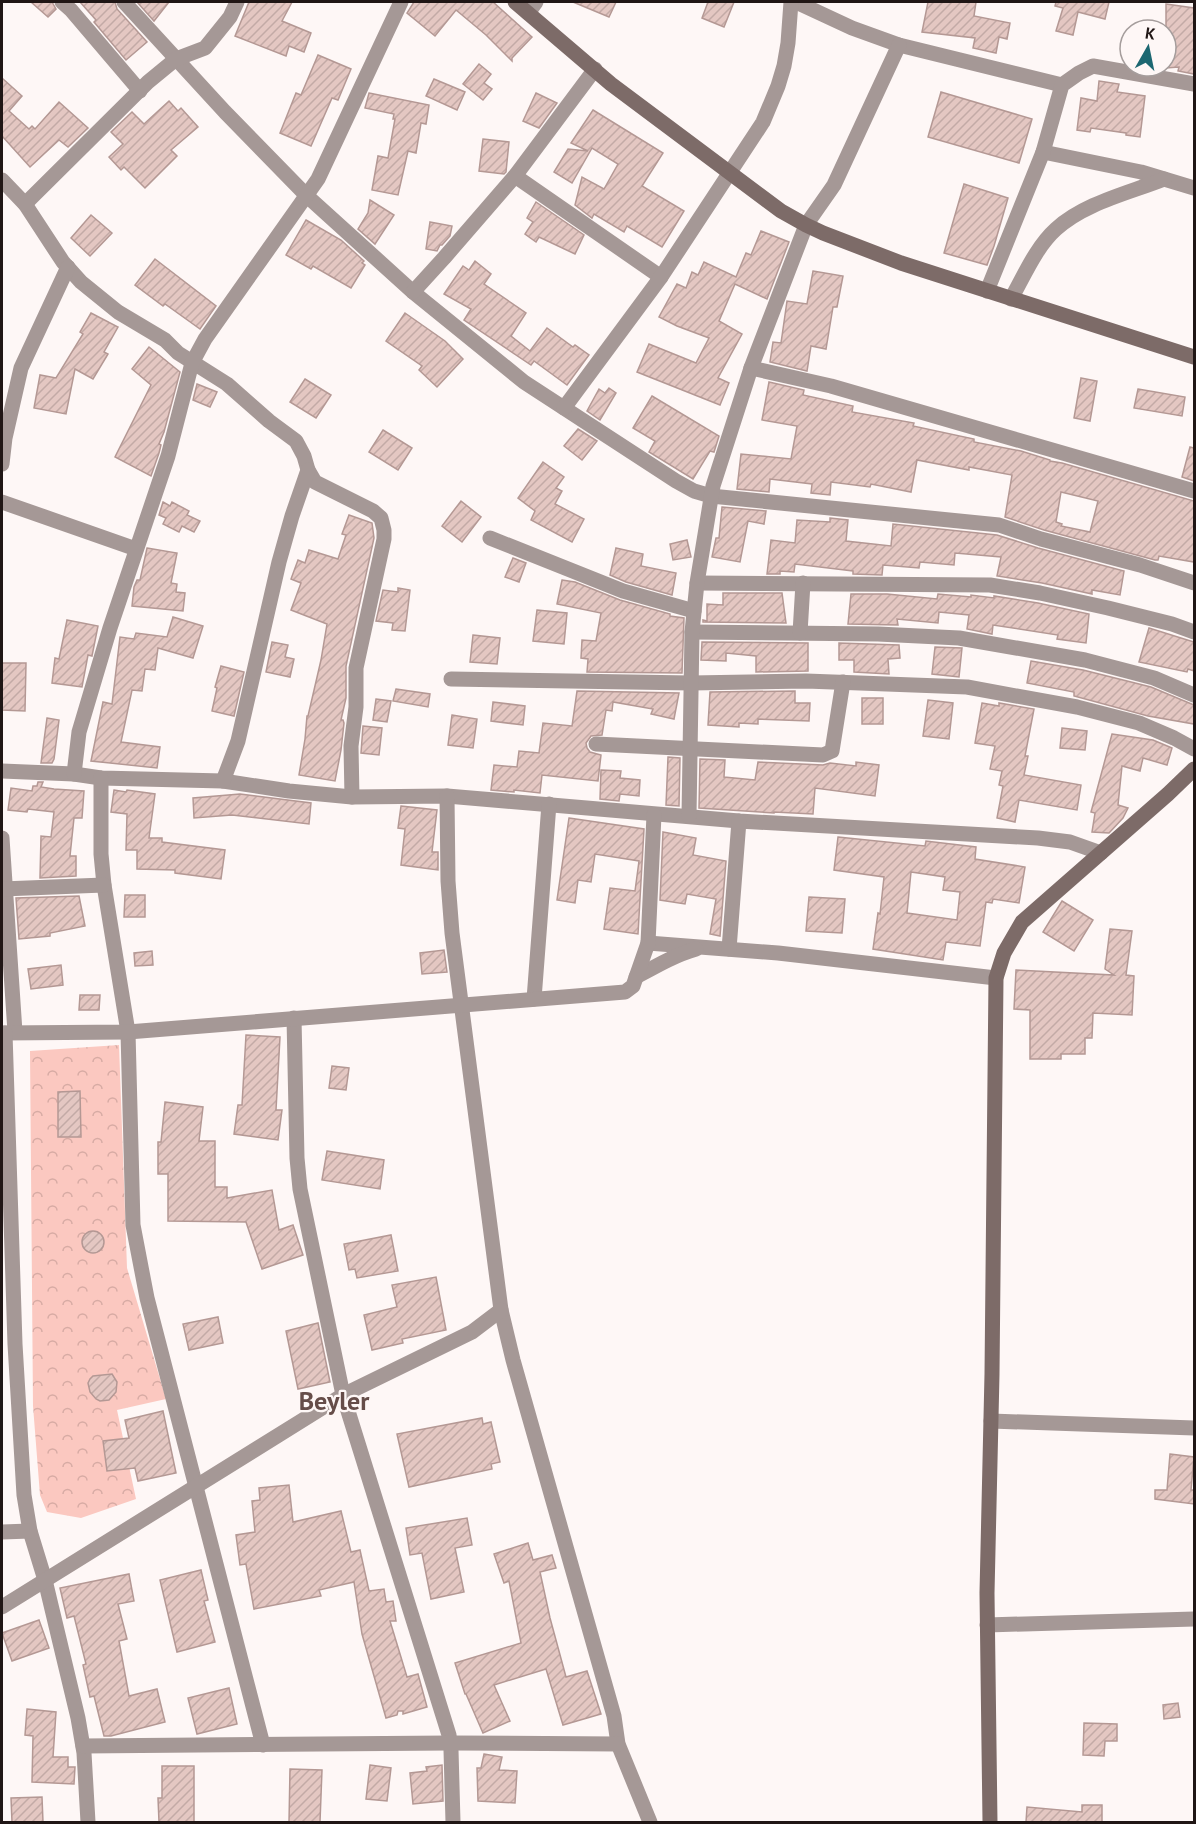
<svg xmlns="http://www.w3.org/2000/svg" width="1196" height="1824" font-family="'PT Sans',sans-serif">
<style>
.park{fill:url(#park-crowns)}
.building{fill:url(#building-hatch);stroke:#b49894;stroke-width:1.5;fill-rule:evenodd}
.lines{fill:none;stroke-linecap:round;stroke-linejoin:round}
.street{stroke:#a59896;stroke-width:15}
.secondary{stroke:#7d6b68;stroke-width:15}
.labels{text-anchor:middle;stroke-width:4.5;stroke-linejoin:round;paint-order:stroke}
.district-label{font-size:26px;font-weight:bold;fill:#664d49;stroke:#fef7f6}
</style>
<defs>
<pattern id="park-crowns" width="20" height="18" patternUnits="userSpaceOnUse" patternTransform="scale(1.5)"><rect width="20" height="18" fill="#fbc8c0"/><path d="M2 6a3 3 0 1 1 6 0M12 15a3 3 0 1 1 6 0" fill="none" stroke="#d7aba4"/></pattern>
<pattern id="building-hatch" width="6" height="6" patternUnits="userSpaceOnUse" patternTransform="scale(1.5)"><rect width="6" height="6" fill="#e4c7c2"/><path d="M-1 1l2-2M0 6l6-6M5 7l2-2" fill="none" stroke="#c3aaa6"/></pattern>
</defs>
<rect width="100%" height="100%" fill="#fef7f6"/>
<polygon class="park" points="119,1045 127,1268 166,1399 117,1410 136,1499 81,1518 47,1512 40,1495 33,1406 30,1051"/>
<g class="building">
<polygon points="31,2 52,2 56,9 48,17"/>
<polygon points="80,2 115,2 117,9 147,42 126,60 94,22 96,20"/>
<polygon points="137,2 169,2 154,21"/>
<polygon points="249,2 292,2 282,21 311,33 304,52 289,46 286,56 235,36"/>
<polygon points="414,2 493,2 532,37 512,58 512,61 486,35 456,10 435,36 407,13"/>
<polygon points="573,2 616,2 609,17"/>
<polygon points="708,2 734,2 724,27 702,18"/>
<polygon points="928,2 976,2 974,16 1010,23 1007,39 999,37 996,53 973,48 975,38 922,32"/>
<polygon points="1056,2 1109,2 1105,19 1078,12 1073,35 1056,31 1063,8 1055,6"/>
<polygon points="1166,4 1194,8 1194,74 1178,71 1179,67 1166,68"/>
<polygon points="318,55 351,69 338,100 332,98 311,146 280,133 296,93 301,95"/>
<polygon points="479,64 491,74 484,83 492,89 483,100 463,84"/>
<polygon points="2,78 22,96 9,111 29,129 32,126 35,129 59,102 88,128 68,147 59,140 30,167 2,136"/>
<polygon points="434,79 465,92 457,110 426,96"/>
<polygon points="1099,81 1119,84 1117,92 1145,96 1140,137 1126,135 1126,133 1091,128 1090,132 1077,130 1081,98 1097,101"/>
<polygon points="941,92 1032,119 1019,163 928,137"/>
<polygon points="369,93 429,105 426,124 421,123 416,153 408,151 398,195 372,190 378,156 388,158 395,119 393,119 394,114 365,108"/>
<polygon points="536,93 557,103 539,128 523,121"/>
<polygon points="169,101 178,111 181,108 198,127 171,150 177,156 145,188 124,167 121,170 109,157 123,144 111,132 132,112 144,124"/>
<polygon points="593,110 663,153 642,186 684,211 662,247 627,226 624,232 594,214 592,218 575,205 582,177 604,189 618,164 592,148 572,183 554,172 568,149 588,151 571,143"/>
<polygon points="483,139 509,142 506,172 504,174 479,171"/>
<polygon points="964,184 1008,198 994,246 987,265 944,253"/>
<polygon points="370,200 394,215 375,244 358,229 368,213"/>
<polygon points="536,202 584,235 575,254 539,237 536,242 525,234 533,222 527,218"/>
<polygon points="91,215 112,233 90,256 71,238"/>
<polygon points="306,220 341,240 364,261 362,263 365,265 351,288 313,266 311,269 286,255"/>
<polygon points="430,222 452,226 450,236 442,245 440,245 437,251 426,249"/>
<polygon points="761,231 789,242 767,299 735,284 719,321 742,334 718,378 729,383 720,405 637,372 649,344 696,363 709,338 677,326 659,317 677,284 686,288 692,272 698,275 704,262 736,277 746,253 751,255"/>
<polygon points="155,259 216,306 200,329 165,304 163,306 135,285"/>
<polygon points="475,261 491,274 484,284 526,313 511,336 530,351 547,328 573,347 575,345 589,355 567,385 534,361 531,365 464,320 471,309 444,294 463,266 469,270"/>
<polygon points="813,271 843,276 837,307 833,307 826,349 811,346 807,371 770,362 773,342 781,343 787,301 807,304"/>
<polygon points="91,313 118,327 104,352 108,354 93,379 75,369 66,414 34,408 40,375 56,378 83,334 80,332"/>
<polygon points="405,313 445,341 463,359 437,387 419,370 422,366 386,341"/>
<polygon points="149,347 180,372 164,432 159,444 161,445 159,453 151,476 115,457 151,385 132,369"/>
<polygon points="1081,378 1097,381 1090,421 1074,418"/>
<polygon points="305,379 331,395 316,418 290,402"/>
<path d="M769,382l35,8 -1,5 50,11 -1,6 62,11 -1,3 61,13v3l47,9 29,9v1l12,2 132,38v61l-35,-6 -1,4h-3l-111,-30 -39,-13 7,-42 -43,-8v3l-52,-10 -6,32 -40,-8 -1,3 -39,-5 -1,13 -19,-2 1,-9 -42,-5 -1,13 -32,-3 4,-35 50,5 6,-33 -35,-6zM1061,492l37,9 -8,31 -29,-6 1,-2 -6,-2z"/>
<polygon points="197,384 217,392 210,407 193,400"/>
<polygon points="609,388 616,393 600,420 587,411 599,389 605,393"/>
<polygon points="1138,389 1185,397 1182,416 1134,408"/>
<polygon points="652,396 719,436 714,452 710,451 693,479 649,452 655,441 633,428"/>
<polygon points="578,429 597,441 582,460 564,446"/>
<polygon points="383,430 412,448 398,470 369,452"/>
<polygon points="1190,447 1194,448 1194,481 1182,477"/>
<polygon points="543,462 564,477 556,488 562,491 555,504 584,519 572,542 531,520 535,511 518,498"/>
<polygon points="461,501 481,517 462,542 442,526"/>
<polygon points="163,502 170,506 172,502 189,511 187,515 200,521 194,532 182,526 179,532 163,524 166,518 159,515"/>
<polygon points="722,507 766,511 764,524 748,521 740,562 712,557 716,538 719,538"/>
<polygon points="349,515 372,523 374,538 346,666 346,698 341,720 343,720 344,723 341,750 335,781 299,775 305,739 307,716 308,716 321,660 327,624 291,610 301,583 291,579 298,560 305,563 309,550 338,559 346,535 342,534"/>
<polygon points="830,518 848,520 846,541 891,546 893,524 997,535 1038,548 1124,571 1120,595 1092,590 1092,594 1042,583 997,576 1001,557 955,553 954,565 920,562 919,568 883,565 882,575 853,574 853,571 795,564 794,572 780,571 780,574 767,574 771,540 795,543 797,520 830,522"/>
<polygon points="687,540 691,557 673,560 670,544"/>
<polygon points="147,548 177,553 171,583 177,584 176,592 185,593 183,611 132,606 134,587 137,580 140,580"/>
<polygon points="616,548 643,554 641,566 676,573 672,595 626,582 610,575"/>
<polygon points="513,558 526,563 519,582 505,577"/>
<polygon points="562,580 575,582 620,600 670,614 670,616 684,618 682,673 587,672 588,659 581,658 582,640 596,641 601,613 557,604"/>
<polygon points="398,588 410,590 405,631 392,630 393,623 376,621 383,590 398,592"/>
<polygon points="723,593 782,593 786,623 703,622 703,620 707,621 707,604 723,605"/>
<polygon points="851,594 887,594 937,599 938,594 971,597 971,595 994,598 994,596 1038,603 1089,614 1086,643 1057,639 1058,635 993,625 992,634 967,629 969,615 939,612 938,623 897,619 898,625 848,624"/>
<polygon points="537,610 567,613 564,644 533,641"/>
<polygon points="173,617 203,626 193,658 158,648 155,670 145,669 142,691 132,690 121,742 160,747 157,768 91,761 103,702 112,704 120,637 134,639 136,633 167,637"/>
<polygon points="67,620 98,626 92,656 88,655 82,687 52,683 55,658 59,659"/>
<polygon points="1149,628 1194,642 1194,671 1188,669 1187,672 1139,662"/>
<polygon points="473,635 500,638 497,664 470,662"/>
<polygon points="272,642 288,645 285,657 294,659 290,677 266,672"/>
<polygon points="702,642 808,643 808,671 756,672 756,656 726,653 726,661 701,660"/>
<polygon points="839,643 899,645 900,658 888,659 889,674 854,672 854,660 839,660"/>
<polygon points="935,647 962,648 959,677 932,674"/>
<polygon points="1031,661 1083,670 1151,687 1194,705 1194,724 1148,716 1074,696 1074,692 1027,683"/>
<polygon points="2,663 26,663 25,711 2,710"/>
<polygon points="221,666 244,672 234,716 212,711 217,688 215,687"/>
<polygon points="396,689 430,694 428,707 393,701"/>
<polygon points="577,691 679,693 674,719 651,714 653,709 613,702 612,711 606,710 602,735 591,736 586,743 587,748 590,752 601,755 598,781 542,775 540,793 514,790 514,792 491,790 494,765 517,767 519,751 539,753 543,723 572,726"/>
<polygon points="795,691 795,703 810,703 809,721 758,719 758,724 739,723 739,727 708,725 710,692"/>
<rect x="862" y="698" width="21" height="26"/>
<polygon points="376,699 391,701 387,722 373,720"/>
<polygon points="928,700 953,703 949,739 923,736"/>
<polygon points="493,702 525,706 523,725 491,721"/>
<polygon points="982,703 999,706 999,703 1034,709 1025,756 1028,756 1024,775 1081,785 1077,810 1019,800 1015,822 997,818 1003,786 999,785 1002,771 990,769 995,746 975,743"/>
<polygon points="452,715 477,719 473,748 448,745"/>
<polygon points="47,718 59,720 54,759 52,763 41,763"/>
<polygon points="363,726 382,728 379,755 361,753"/>
<polygon points="1062,728 1087,731 1085,750 1060,748"/>
<polygon points="1112,734 1153,740 1172,748 1167,765 1143,758 1140,771 1122,766 1118,805 1128,808 1123,818 1109,833 1092,832 1095,813 1091,812"/>
<polygon points="668,757 680,758 679,806 666,805"/>
<polygon points="700,759 725,760 724,777 755,780 758,762 823,765 830,763 856,766 856,762 879,765 875,796 815,788 813,814 774,812 774,813 699,808"/>
<polygon points="601,770 621,771 620,778 640,780 639,796 620,794 619,801 600,799"/>
<polygon points="38,782 43,782 41,787 54,789 84,791 82,818 74,818 70,856 76,856 76,876 40,878 41,836 51,837 54,812 28,809 27,812 8,810 11,788 32,791 33,786 37,786"/>
<polygon points="114,790 126,792 127,790 155,794 149,838 162,838 162,842 225,850 221,879 175,873 175,870 137,869 137,850 126,850 127,814 111,812"/>
<polygon points="240,794 311,803 309,824 232,815 194,818 193,798"/>
<polygon points="401,806 437,810 432,852 438,852 438,870 401,865 405,829 398,828"/>
<polygon points="569,818 644,829 638,934 604,929 610,888 635,891 639,861 595,854 591,882 578,880 575,903 557,900"/>
<polygon points="663,832 696,838 693,855 726,861 720,936 710,934 716,899 687,894 685,904 660,900"/>
<path d="M838,837l87,9 1,-5 50,6 -1,12 50,8 -6,36 -26,-4 -1,4 -6,-1 -6,44 -34,-4 -3,18 -70,-11 5,-36 2,1 4,-37 -50,-7zM911,872l34,5 -2,13 17,2 -3,28 -50,-7z"/>
<polygon points="125,895 145,895 145,917 124,917"/>
<polygon points="79,896 85,926 50,933 50,936 19,939 16,898"/>
<polygon points="809,897 845,899 842,933 806,931"/>
<polygon points="1062,901 1093,920 1074,951 1043,932"/>
<polygon points="1110,929 1132,931 1126,975 1134,976 1132,1015 1093,1013 1092,1038 1085,1038 1085,1054 1061,1054 1061,1059 1030,1059 1030,1010 1014,1009 1016,970 1114,975 1105,969"/>
<polygon points="444,950 447,972 422,974 420,953"/>
<polygon points="152,951 153,965 135,966 134,953"/>
<polygon points="61,965 63,985 31,989 28,969"/>
<polygon points="80,995 100,995 99,1010 79,1010"/>
<polygon points="246,1035 280,1037 276,1110 282,1110 278,1140 234,1134 238,1105 242,1105"/>
<polygon points="332,1066 349,1068 346,1090 329,1088"/>
<polygon points="80,1091 81,1137 58,1137 58,1092"/>
<polygon points="165,1102 203,1107 199,1141 215,1141 215,1187 227,1187 227,1198 272,1190 279,1230 293,1225 303,1255 262,1269 246,1222 168,1221 168,1174 158,1174 158,1142 161,1142"/>
<polygon points="327,1151 384,1160 380,1189 322,1180"/>
<circle cx="93" cy="1242" r="11"/>
<polygon points="391,1235 398,1271 357,1278 355,1269 349,1270 344,1244"/>
<polygon points="436,1277 446,1330 402,1339 403,1343 372,1350 364,1315 397,1307 392,1285"/>
<polygon points="218,1317 223,1343 189,1350 183,1324"/>
<polygon points="318,1323 330,1382 298,1389 286,1331"/>
<polygon points="112,1374 117,1382 116,1392 109,1400 100,1401 96,1399 90,1392 88,1383 90,1379 93,1376"/>
<polygon points="163,1411 176,1473 138,1481 135,1468 107,1471 103,1441 129,1438 125,1420"/>
<polygon points="482,1418 483,1424 491,1422 500,1462 491,1464 492,1469 409,1487 397,1434"/>
<polygon points="1170,1454 1194,1457 1191,1490 1194,1490 1194,1504 1155,1499 1155,1490 1167,1490"/>
<polygon points="289,1485 293,1522 341,1511 351,1552 360,1550 369,1591 384,1589 386,1602 393,1601 396,1621 390,1621 407,1677 418,1674 427,1707 403,1714 403,1711 398,1711 397,1715 386,1718 362,1634 354,1582 319,1590 321,1596 254,1609 246,1564 240,1565 236,1535 255,1532 252,1501 260,1500 259,1488"/>
<polygon points="467,1518 472,1545 455,1548 464,1592 431,1599 422,1553 410,1555 406,1528"/>
<polygon points="528,1543 533,1560 552,1555 556,1568 540,1572 550,1618 566,1677 587,1671 601,1714 563,1725 546,1669 494,1685 510,1721 483,1733 466,1694 465,1694 455,1663 521,1643 509,1581 504,1583 494,1554"/>
<polygon points="201,1570 208,1600 204,1601 215,1642 177,1652 160,1580"/>
<polygon points="129,1574 134,1601 118,1604 127,1639 119,1641 129,1696 157,1689 165,1722 111,1736 104,1736 94,1696 90,1697 83,1665 86,1664 74,1616 67,1618 60,1588"/>
<polygon points="39,1620 49,1648 12,1661 2,1633"/>
<polygon points="229,1688 237,1724 197,1734 188,1698"/>
<polygon points="1178,1703 1180,1717 1164,1719 1163,1705"/>
<polygon points="27,1709 56,1712 53,1757 68,1757 68,1767 75,1767 74,1784 32,1782 33,1736 25,1735"/>
<polygon points="1084,1723 1117,1724 1117,1741 1105,1741 1104,1756 1083,1755"/>
<polygon points="484,1754 502,1757 499,1770 517,1771 515,1803 478,1801 477,1768 481,1768"/>
<polygon points="370,1765 391,1768 387,1801 366,1799"/>
<polygon points="442,1765 443,1801 413,1804 410,1773 427,1771 426,1767"/>
<polygon points="162,1766 194,1766 194,1822 159,1822 158,1798 162,1798"/>
<polygon points="290,1769 322,1770 320,1822 289,1822"/>
<polygon points="42,1797 43,1822 12,1822 11,1798"/>
<polygon points="1082,1805 1102,1805 1102,1822 1026,1822 1027,1807 1082,1812"/>
</g>
<g class="lines">
<g class="street">
<polyline points="62,2 71,10 140,91"/>
<polyline points="124,2 225,112 307,196 413,292 524,382 676,481 694,491 711,496 999,525 1041,539 1140,565 1194,583"/>
<polyline points="796,2 852,28 899,45 1062,85"/>
<polyline points="528,13 536,2"/>
<polyline points="1043,152 1141,172 1194,188"/>
<polyline points="515,176 661,277"/>
<polyline points="2,180 25,204 63,262 81,282 118,312 165,340 178,353 227,384 269,421 296,441 304,456 308,470 315,482 373,511 381,518 384,530 384,539 356,668 356,707 351,746 352,797"/>
<polyline points="25,204 148,82 176,59 205,48 230,17 237,2"/>
<polyline points="987,291 1043,152 1062,85 1079,73 1093,66 1194,84"/>
<polyline points="413,292 444,258 515,176 595,69"/>
<path d="M1011,299c13,-23 25,-52 45,-70 28,-26 73,-36 108,-50"/>
<polyline points="751,368 831,386 1194,491"/>
<polyline points="564,408 661,277 763,122 778,86 784,66 788,43 791,2"/>
<polyline points="2,464 5,438 21,368 68,267"/>
<polyline points="2,502 136,549"/>
<polyline points="490,538 623,591 694,611"/>
<polyline points="697,583 990,585 1040,593 1108,608 1172,624 1194,632"/>
<polyline points="692,632 878,634 959,638 1085,660 1154,678 1194,695"/>
<polyline points="800,633 803,583"/>
<polyline points="451,679 691,683 806,681 967,687 1077,707 1139,723 1174,738 1194,749"/>
<polyline points="596,744 823,755 832,751 843,682"/>
<polyline points="2,771 74,774 101,778 223,781 289,791 352,797 447,796 739,821 1038,838 1070,842 1101,853"/>
<polyline points="74,774 79,732 110,628 168,456 192,363 205,339 318,179 401,2"/>
<polyline points="101,778 101,854 104,885 128,1032 133,1225 147,1298 263,1745"/>
<polyline points="223,781 238,741 279,562 292,516 308,470"/>
<polyline points="447,796 448,881 452,933 501,1310 513,1360 614,1716 618,1744 650,1822"/>
<polyline points="689,816 692,632 697,583 713,486 751,368 806,225 834,185 899,45"/>
<polyline points="2,838 15,1032"/>
<polyline points="2,889 104,885"/>
<polyline points="648,943 778,953 996,978"/>
<polyline points="729,949 739,821"/>
<path d="M636,977c20,-11 39,-22 60,-28"/>
<polyline points="534,999 549,804"/>
<polyline points="294,1018 297,1158 300,1189 343,1395 449,1735 451,1750 453,1822"/>
<polyline points="2,1033 128,1032 625,992 633,986 648,943 654,815"/>
<polyline points="5,1033 15,1344 24,1495 30,1531 45,1580 78,1718 84,1753 88,1822"/>
<polyline points="991,1421 1194,1428"/>
<polyline points="2,1532 30,1531"/>
<polyline points="2,1607 343,1395 472,1332 501,1310"/>
<polyline points="987,1625 1194,1619"/>
<polyline points="83,1746 450,1743 618,1744"/>
</g>
<g class="secondary">
<polyline points="515,2 611,84 781,211 806,225 823,233 901,263 1194,357"/>
<polyline points="990,1822 987,1593 992,1374 996,978 1004,953 1022,922 1168,794 1194,769"/>
</g>
</g>
<g class="labels">
<g class="district-label">
<text x="334" y="1410">Beyler</text>
</g>
</g>
<rect width="1196" height="1824" fill="none" stroke="#201615" stroke-width="6"/>
<g transform="translate(1148 48) rotate(9)"><circle r="28" fill="#fef7f6" stroke="#a59d9c" stroke-width="1.5"/>
<path d="M0-4.5L10 22L0 15L-10 22Z" fill="#1c6771"/>
<text y="-9" font-size="16" font-weight="bold" text-anchor="middle" fill="#201615">K</text>
</g>
</svg>
